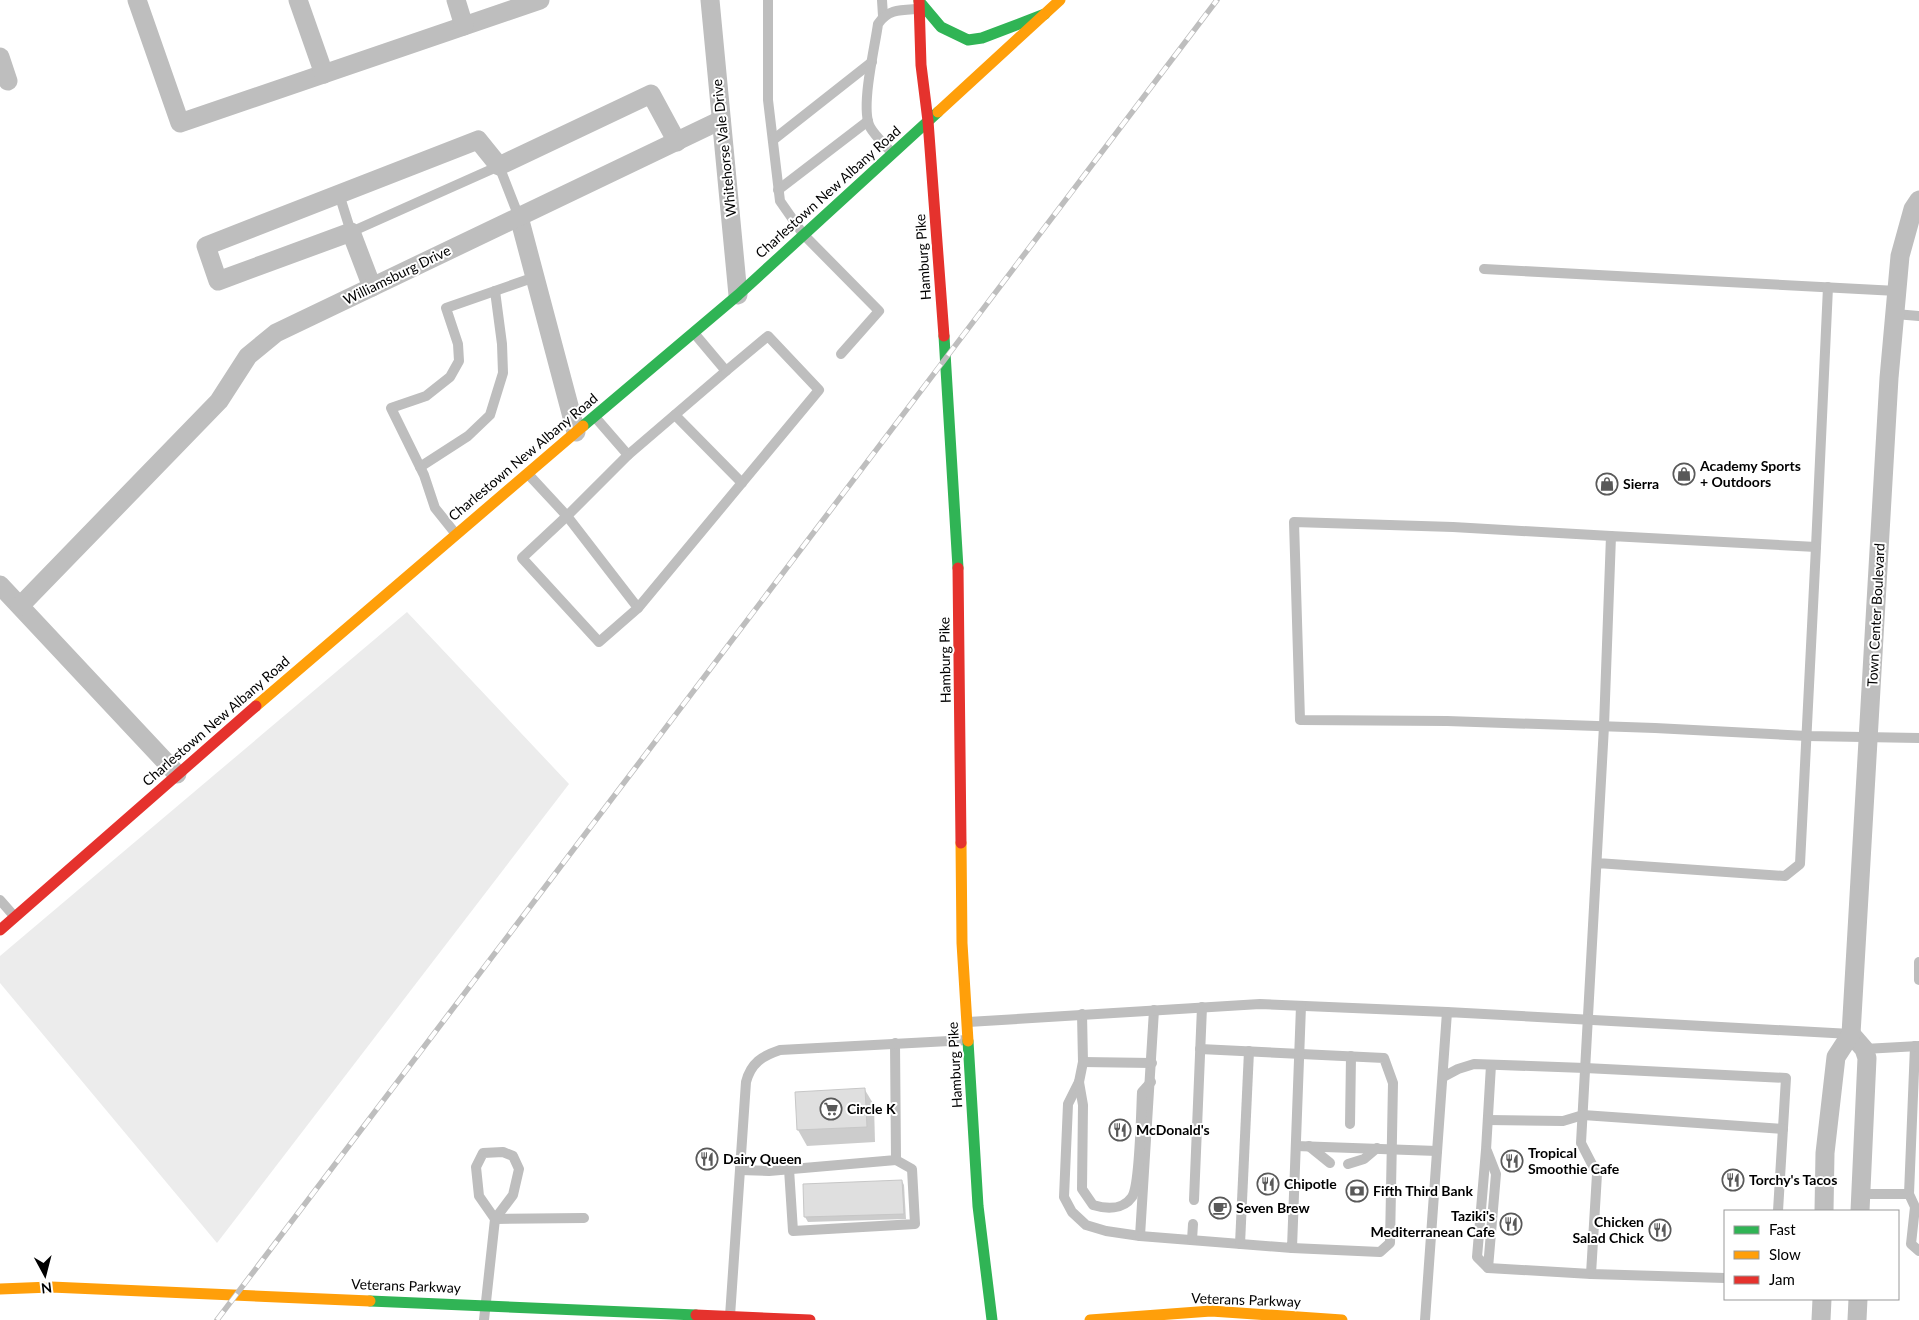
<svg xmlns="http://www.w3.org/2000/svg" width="1919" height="1320" font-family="Lato,sans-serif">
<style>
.green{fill:#ececec}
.shadow{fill:#0003}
.building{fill:#dfdfdf;stroke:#c7c7c7}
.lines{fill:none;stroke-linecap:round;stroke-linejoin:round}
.lane{stroke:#bebebe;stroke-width:10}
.street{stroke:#bebebe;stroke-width:19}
.fast{stroke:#30b455;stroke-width:11}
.slow{stroke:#ff9f0a;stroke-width:11}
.jam{stroke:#e5322d;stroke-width:11}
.rail-casing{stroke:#bebebe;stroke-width:5.5}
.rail{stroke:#fff;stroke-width:4;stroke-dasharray:11;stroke-linecap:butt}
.labels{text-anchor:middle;stroke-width:4;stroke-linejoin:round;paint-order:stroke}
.street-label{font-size:14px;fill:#000;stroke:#fff}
.poi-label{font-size:14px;font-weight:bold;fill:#000;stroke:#fff;text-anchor:start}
</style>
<rect width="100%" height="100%" fill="#fff"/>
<polygon class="green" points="407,612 569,784 217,1243 0,983 0,956"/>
<g class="shadow">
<polygon points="865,1090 874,1105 875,1142 807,1146 798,1130 797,1093"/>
<polygon points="902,1181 904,1185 906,1219 808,1222 805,1217"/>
</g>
<g class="building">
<polygon points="865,1088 867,1127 797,1130 795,1092"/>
<polygon points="902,1180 904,1214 804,1217 803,1184"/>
</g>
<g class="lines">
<g class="lane">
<polyline points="768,0 768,100 780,201 803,234 879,311 841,354"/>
<polyline points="882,0 883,16"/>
<polyline points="773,140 872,62"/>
<path d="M892,153c-7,-8 -17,-17 -22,-26 -10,-19 5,-80 8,-103 10,-15 23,-14 40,-15"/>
<polyline points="778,190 868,121"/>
<polyline points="339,194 351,232 499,166 519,217"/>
<polyline points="1484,269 1897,291"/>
<polyline points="1895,314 1919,316"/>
<polyline points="675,415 742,483"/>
<polyline points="595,417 628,455 726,371 694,333"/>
<polyline points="420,467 468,436 490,415 503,373 502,344 495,291"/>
<polyline points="528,474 567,516 522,558 599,642 638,608 567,516 628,455"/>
<polyline points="455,533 435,508 424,475 391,408 426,396 450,377 459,361 458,344 446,308 535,277"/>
<polyline points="1611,536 1453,527 1294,522 1300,720 1447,721 1655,728 1807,736 1919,738"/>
<polyline points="1816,547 1828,287"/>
<polyline points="638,608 819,390 768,336 726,371"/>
<polyline points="1597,863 1785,876 1800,864 1816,547 1611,536 1604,726 1581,1143 1597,1174 1591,1274 1725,1278"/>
<polyline points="0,900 14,916"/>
<polyline points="1919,962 1919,980"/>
<polyline points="1082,1014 1083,1062 1079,1082 1068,1104 1064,1197 1072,1212 1086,1225 1106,1231 1140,1236 1154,1010"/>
<polyline points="968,1022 1260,1004 1447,1012"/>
<polyline points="1915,1046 1909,1194 1915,1207 1911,1244 1919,1251"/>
<polyline points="1200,1049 1384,1058 1393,1083 1390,1243 1380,1252 1292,1248"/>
<polyline points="1864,1049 1919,1046"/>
<polyline points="1083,1062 1152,1063"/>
<polyline points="1491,1065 1486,1150 1477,1257 1488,1268 1591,1274"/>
<polyline points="1443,1077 1458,1069 1474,1064 1585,1068 1786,1078 1778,1211"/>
<path d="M1079,1082l4,23 -1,84 11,16c13,4 30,5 39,-8 8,-12 9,-86 10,-105l9,-10"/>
<polyline points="1488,1120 1563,1121 1583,1115 1783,1129"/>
<polyline points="1350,1124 1351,1056"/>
<polyline points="1296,1146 1437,1151"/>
<polyline points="1309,1146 1330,1163"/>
<polyline points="1487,1151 1496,1174 1488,1268"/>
<polyline points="1348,1164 1364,1159 1377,1148"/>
<polyline points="789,1169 793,1231 915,1224 912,1169 896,1160"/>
<polyline points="740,1170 769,1171 896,1160 895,1043"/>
<polyline points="1861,1194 1909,1194"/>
<polyline points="1194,1200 1202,1007"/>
<polyline points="495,1219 584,1218"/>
<polyline points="1140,1236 1292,1248 1301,1006"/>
<polyline points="1192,1240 1193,1224"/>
<polyline points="1240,1244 1249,1051"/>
<path d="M730,1316l16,-234c5,-19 16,-26 34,-32l188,-10"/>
<polyline points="484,1320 495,1219 513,1195 519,1169 513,1156 503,1152 483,1153 476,1167 479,1196 495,1219"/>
<polyline points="1425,1320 1447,1012 1851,1034"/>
</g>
<g class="street">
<polyline points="137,0 180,123 540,0"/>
<polyline points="298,0 324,74"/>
<polyline points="456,0 464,26"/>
<polyline points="710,0 738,295"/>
<polyline points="0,57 8,81"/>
<polyline points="519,217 576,432"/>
<polyline points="372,287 351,232 218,281 206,246 478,140 499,166 651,94 677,142"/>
<polyline points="0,585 177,774"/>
<polyline points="20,606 219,401 248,356 276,333 721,120"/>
<polyline points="1851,1034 1864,1049 1867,1058 1860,1211"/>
<polyline points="1824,1211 1825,1153 1836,1057 1851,1034 1889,378 1900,256 1913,209 1919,200"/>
<polyline points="1821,1320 1822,1299"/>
<polyline points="1857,1320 1858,1299"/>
</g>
<g class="fast">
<polyline points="919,1 941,27 968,40 982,38 1045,14"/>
<polyline points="944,336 958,568"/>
<polyline points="583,426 738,295 938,112"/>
<polyline points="968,1041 978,1206 992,1320"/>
<polyline points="370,1301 696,1315"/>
</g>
<g class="slow">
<polyline points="938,112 1060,0"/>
<polyline points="256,706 583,426"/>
<polyline points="961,843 962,943 968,1041"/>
<polyline points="0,1289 51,1287 370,1301"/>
<polyline points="1090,1320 1211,1311 1342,1320"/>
</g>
<g class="jam">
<polyline points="919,0 921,65 928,121 944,336"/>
<polyline points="958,568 961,843"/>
<polyline points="0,930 256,706"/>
<polyline points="696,1315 810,1320"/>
</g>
<g class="rail-casing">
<polyline id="rail" points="217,1320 1217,0"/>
</g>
<use href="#rail" class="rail"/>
</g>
<defs>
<g id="shop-ring" transform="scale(1.125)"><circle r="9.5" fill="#fff" stroke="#595959" stroke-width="1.5"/><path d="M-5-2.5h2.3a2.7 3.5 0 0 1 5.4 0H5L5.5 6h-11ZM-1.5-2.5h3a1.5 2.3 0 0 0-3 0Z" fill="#595959"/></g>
<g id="supermarket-ring" transform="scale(1.125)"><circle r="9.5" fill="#fff" stroke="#595959" stroke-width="1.5"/><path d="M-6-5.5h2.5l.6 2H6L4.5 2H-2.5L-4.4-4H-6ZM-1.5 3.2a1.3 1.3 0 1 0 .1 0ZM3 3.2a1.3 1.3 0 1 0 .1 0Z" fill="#595959"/></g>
<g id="restaurant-ring" transform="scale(1.125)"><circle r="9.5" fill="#fff" stroke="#595959" stroke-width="1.5"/><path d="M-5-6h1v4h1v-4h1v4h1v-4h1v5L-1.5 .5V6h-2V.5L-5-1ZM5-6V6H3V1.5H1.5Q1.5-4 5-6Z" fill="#595959"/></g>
<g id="bank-ring" transform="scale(1.125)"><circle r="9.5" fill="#fff" stroke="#595959" stroke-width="1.5"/><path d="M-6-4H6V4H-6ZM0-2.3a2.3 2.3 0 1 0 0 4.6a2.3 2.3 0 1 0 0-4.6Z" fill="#595959"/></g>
<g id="cafe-ring" transform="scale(1.125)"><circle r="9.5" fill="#fff" stroke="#595959" stroke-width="1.5"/><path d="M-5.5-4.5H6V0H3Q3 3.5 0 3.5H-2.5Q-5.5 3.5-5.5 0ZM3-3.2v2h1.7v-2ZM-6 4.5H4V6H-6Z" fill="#595959"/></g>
</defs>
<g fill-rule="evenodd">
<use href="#shop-ring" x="1684" y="474"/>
<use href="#shop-ring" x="1607" y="484"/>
<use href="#supermarket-ring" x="831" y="1109"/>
<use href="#restaurant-ring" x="1120" y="1130"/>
<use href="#restaurant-ring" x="707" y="1159"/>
<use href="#restaurant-ring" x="1512" y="1161"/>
<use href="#restaurant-ring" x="1733" y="1180"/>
<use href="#restaurant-ring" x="1268" y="1184"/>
<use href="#bank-ring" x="1357" y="1191"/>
<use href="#cafe-ring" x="1220" y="1208"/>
<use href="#restaurant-ring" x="1511" y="1224"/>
<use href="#restaurant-ring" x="1660" y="1230"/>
</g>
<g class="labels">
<g class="street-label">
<text transform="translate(724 148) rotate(-96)" y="5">Whitehorse Vale Drive</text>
<text transform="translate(828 192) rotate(-42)" y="5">Charlestown New Albany Road</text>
<text transform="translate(923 257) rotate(-94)" y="5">Hamburg Pike</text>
<text transform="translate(397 275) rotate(-26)" y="5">Williamsburg Drive</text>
<text transform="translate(523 457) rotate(-40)" y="5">Charlestown New Albany Road</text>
<text transform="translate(1876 615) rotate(-87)" y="5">Town Center Boulevard</text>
<text transform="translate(945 660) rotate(-91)" y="5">Hamburg Pike</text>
<text transform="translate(216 721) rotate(-41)" y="5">Charlestown New Albany Road</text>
<text transform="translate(955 1065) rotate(-93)" y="5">Hamburg Pike</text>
<text transform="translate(406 1286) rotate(2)" y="5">Veterans Parkway</text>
<text transform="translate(1246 1300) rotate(2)" y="5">Veterans Parkway</text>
</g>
<g class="poi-label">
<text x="1700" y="471">Academy Sports<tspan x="1700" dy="16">+ Outdoors</tspan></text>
<text x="1623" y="489">Sierra</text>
<text x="847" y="1114">Circle K</text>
<text x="1136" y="1135">McDonald's</text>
<text x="1528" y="1158">Tropical<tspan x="1528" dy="16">Smoothie Cafe</tspan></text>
<text x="723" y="1164">Dairy Queen</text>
<text x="1749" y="1185">Torchy's Tacos</text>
<text x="1284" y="1189">Chipotle</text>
<text x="1373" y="1196">Fifth Third Bank</text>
<text x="1236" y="1213">Seven Brew</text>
<text x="1495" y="1221" text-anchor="end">Taziki's<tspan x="1495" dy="16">Mediterranean Cafe</tspan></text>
<text x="1644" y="1227" text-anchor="end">Chicken<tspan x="1644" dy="16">Salad Chick</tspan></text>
</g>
</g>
<rect x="1724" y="1210" width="175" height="90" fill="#ffffff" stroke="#999999"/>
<rect x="1734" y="1226" width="25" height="8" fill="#30b455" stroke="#999999"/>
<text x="1769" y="1235" font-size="15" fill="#000000">Fast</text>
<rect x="1734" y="1251" width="25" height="8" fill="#ff9f0a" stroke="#999999"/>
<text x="1769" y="1260" font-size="15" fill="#000000">Slow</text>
<rect x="1734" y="1276" width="25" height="8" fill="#e5322d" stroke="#999999"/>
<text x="1769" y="1285" font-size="15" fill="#000000">Jam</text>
<g transform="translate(45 1275) rotate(173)" stroke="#ffffff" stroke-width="4" paint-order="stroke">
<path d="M0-4L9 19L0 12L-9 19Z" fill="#000000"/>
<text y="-8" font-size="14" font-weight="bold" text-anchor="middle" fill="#000000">N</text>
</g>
</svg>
